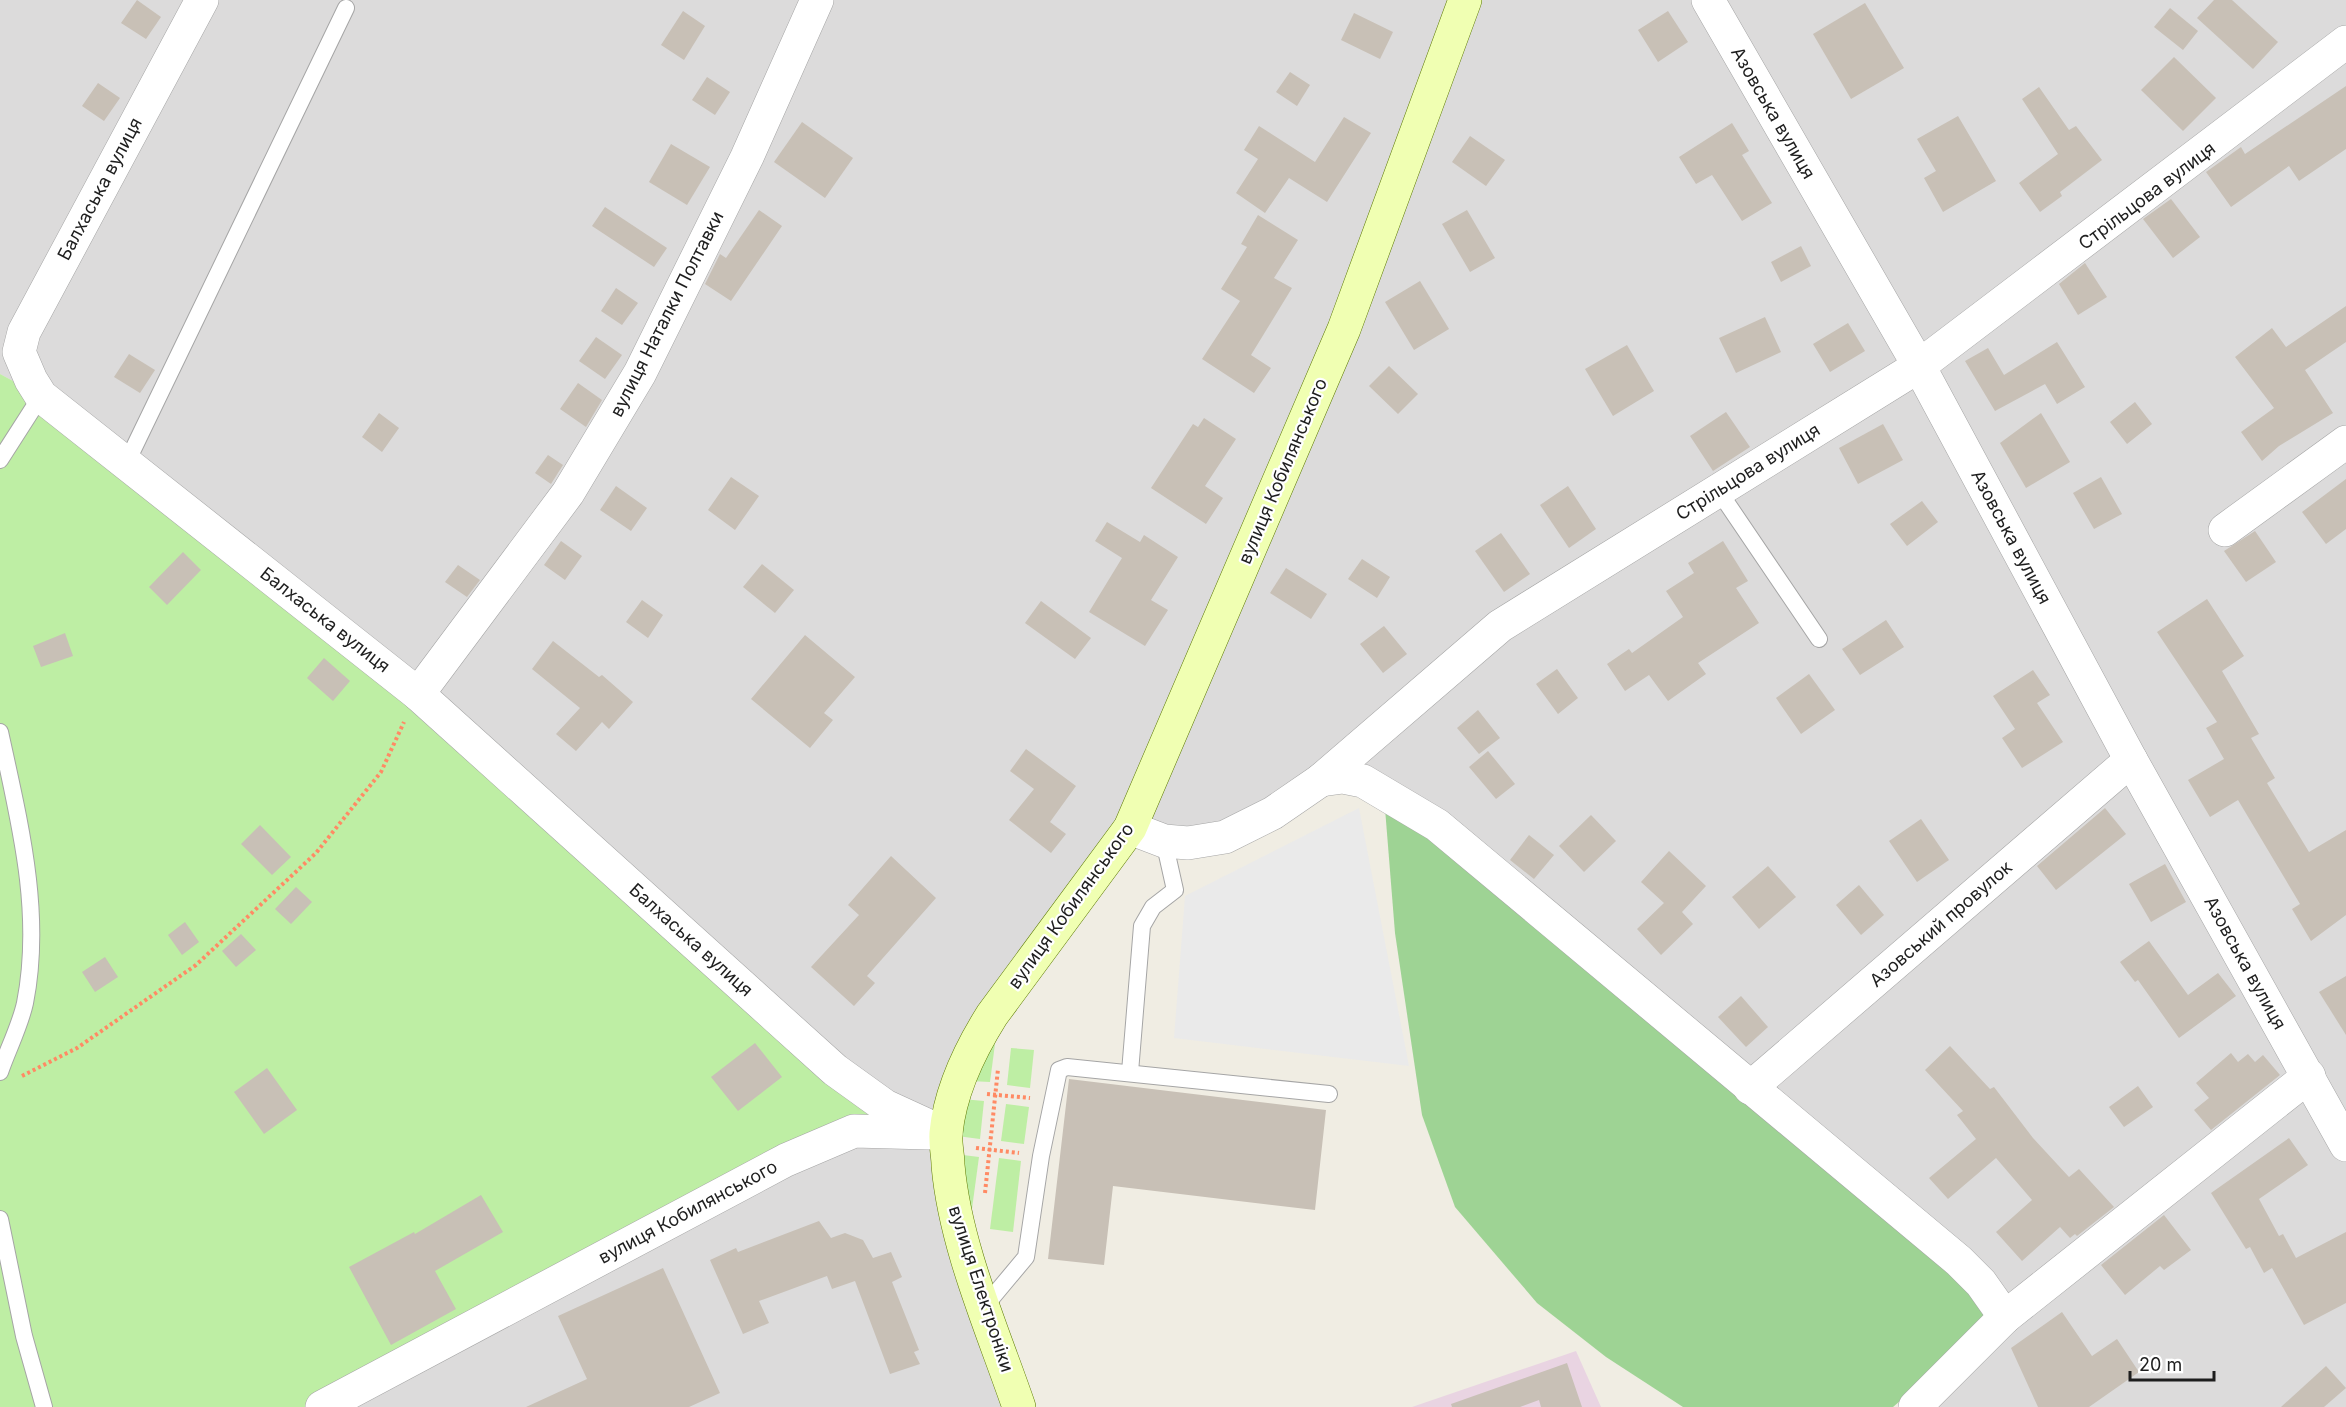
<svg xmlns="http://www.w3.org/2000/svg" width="2346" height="1407" font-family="Inter,sans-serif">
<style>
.residential{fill:#dcdbdb}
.industrial{fill:#e9d4e2}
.grass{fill:#beeea4}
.forest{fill:#9ed394}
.parking{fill:#eaeaea}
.building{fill:#c8c0b6}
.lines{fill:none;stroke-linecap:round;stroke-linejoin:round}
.service-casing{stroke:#a5a5a5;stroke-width:18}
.minor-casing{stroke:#a5a5a5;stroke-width:34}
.secondary-casing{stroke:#5b7900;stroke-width:34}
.path{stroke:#ff8a64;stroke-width:4;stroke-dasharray:3 3;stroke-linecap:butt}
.service{stroke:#fff;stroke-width:16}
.minor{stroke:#fff;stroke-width:33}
.secondary{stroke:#f0ffb2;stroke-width:33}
.labels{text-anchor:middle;stroke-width:4.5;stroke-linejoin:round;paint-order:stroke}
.street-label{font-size:18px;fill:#1e1e1e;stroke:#fff}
</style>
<rect width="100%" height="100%" fill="#f0ede3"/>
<polygon class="residential" points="0,0 2346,0 2346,1407 1915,1407 1363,781 1248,827 1130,828 992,1015 946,1134 1019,1407 322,1407 885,1106 41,396 0,374"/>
<polygon class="industrial" points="1576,1351 1601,1407 1412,1407"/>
<g class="grass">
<polygon points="0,374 41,396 885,1106 855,1131 322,1407 0,1407"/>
<polygon points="995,1044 990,1082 970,1081 980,1058"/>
<polygon points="1011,1048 1034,1050 1030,1088 1007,1085"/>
<polygon points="962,1099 984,1101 980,1139 957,1136"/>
<polygon points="1006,1104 1029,1107 1024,1144 1001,1141"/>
<polygon points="955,1154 979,1157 971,1216"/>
<polygon points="999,1158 1021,1161 1013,1232 990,1229"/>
</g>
<polygon class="forest" points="1384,796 1975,1295 1988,1325 1893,1407 1683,1407 1606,1357 1537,1303 1455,1207 1422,1115 1395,933"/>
<polygon class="parking" points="1359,808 1409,1066 1174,1038 1185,896"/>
<g class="building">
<polygon points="137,0 161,17 146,39 121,23"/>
<polygon points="2214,0 2232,0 2278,42 2253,69 2197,18"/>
<polygon points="1865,3 1904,68 1851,99 1813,34"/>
<polygon points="2170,8 2198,31 2183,50 2154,27"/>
<polygon points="683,11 705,26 684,60 661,45"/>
<polygon points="1668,11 1688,42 1658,62 1638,30"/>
<polygon points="1354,13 1393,32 1380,59 1341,40"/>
<polygon points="2174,57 2216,98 2183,131 2141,90"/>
<polygon points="1290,72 1310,85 1297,106 1276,92"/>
<polygon points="707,77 730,92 715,115 692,100"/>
<polygon points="98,83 120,98 104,121 82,106"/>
<polygon points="2346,86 2346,149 2299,181 2289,166 2231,207 2206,172 2241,147 2245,154"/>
<polygon points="2039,87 2069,130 2076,126 2102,160 2060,192 2062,196 2040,212 2019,183 2058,154 2022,99"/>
<polygon points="1958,116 1996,181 1943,212 1924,178 1936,171 1917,139"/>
<polygon points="1344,117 1371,133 1327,202 1289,178 1265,213 1236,193 1258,159 1244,150 1259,126 1315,162"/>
<polygon points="802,122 853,158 825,198 774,162"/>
<polygon points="1732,123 1749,151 1742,155 1772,203 1742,221 1712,175 1696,184 1679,157"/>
<polygon points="1470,136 1505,160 1486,186 1452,162"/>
<polygon points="671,144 710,167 687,205 649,182"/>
<polygon points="2171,199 2200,237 2173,258 2143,219"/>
<polygon points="605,207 667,248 654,267 592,226"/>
<polygon points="759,210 782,226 731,301 705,284 720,254 726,258"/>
<polygon points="1467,210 1495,258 1470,272 1442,224"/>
<polygon points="1258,215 1298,240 1274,278 1292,288 1251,355 1271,368 1254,393 1202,359 1240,301 1221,289 1247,247 1241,244"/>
<polygon points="1801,246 1811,266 1781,282 1771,262"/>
<polygon points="2085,263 2107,297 2078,315 2059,284"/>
<polygon points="1420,281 1449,329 1414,350 1385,302"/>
<polygon points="616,288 638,303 622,325 601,311"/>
<polygon points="2346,306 2346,342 2305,370 2333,413 2279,446 2262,461 2241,432 2274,408 2235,357 2272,328 2286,347"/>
<polygon points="1765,317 1781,352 1736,373 1719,338"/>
<polygon points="1848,323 1865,351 1830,372 1813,344"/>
<polygon points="596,337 622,355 605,379 579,361"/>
<polygon points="2057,342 2085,387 2057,404 2045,384 1995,411 1965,361 1988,348 2004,375"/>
<polygon points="1627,345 1654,391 1613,416 1585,369"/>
<polygon points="129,354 155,370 140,393 114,377"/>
<polygon points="1389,366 1418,394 1398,414 1369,386"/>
<polygon points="578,383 602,400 586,427 560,409"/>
<polygon points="2135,402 2152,424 2127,444 2110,422"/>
<polygon points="1726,412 1750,447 1713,471 1690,436"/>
<polygon points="379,413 399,428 382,452 362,437"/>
<polygon points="2041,413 2070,462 2026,488 2000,443"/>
<polygon points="1204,418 1236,439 1205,486 1223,498 1206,524 1151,488 1193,424 1198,427"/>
<polygon points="1883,424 1903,460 1858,484 1839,448"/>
<polygon points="548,455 563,465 551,484 535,473"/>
<polygon points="731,477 759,496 735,530 708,510"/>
<polygon points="2101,477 2122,514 2094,529 2073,493"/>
<polygon points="2346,479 2346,529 2326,544 2302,512"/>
<polygon points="616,486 647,508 631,531 600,510"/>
<polygon points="1568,486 1596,529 1569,548 1540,505"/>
<polygon points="1922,501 1938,522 1907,546 1890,524"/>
<polygon points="1107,522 1140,542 1144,535 1178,557 1151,600 1168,610 1145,646 1089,612 1122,558 1095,541"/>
<polygon points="2255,531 2276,562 2246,582 2224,551"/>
<polygon points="1501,533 1530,574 1504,592 1475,551"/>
<polygon points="561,541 582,556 565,580 544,565"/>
<polygon points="1723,541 1748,581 1736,588 1759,623 1698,663 1706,674 1668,701 1649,675 1625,691 1607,664 1629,649 1632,653 1683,617 1666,591 1694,573 1688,563"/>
<polygon points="183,552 201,570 167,605 149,587"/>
<polygon points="1362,559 1390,577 1377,598 1348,579"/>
<polygon points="762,564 794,590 775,613 743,587"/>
<polygon points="458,565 480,580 467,597 445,582"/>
<polygon points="1286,568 1327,594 1311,619 1270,593"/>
<polygon points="2207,599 2244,656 2222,671 2259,734 2251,738 2275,778 2267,783 2309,852 2346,830 2346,915 2311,941 2292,909 2300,904 2238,800 2210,817 2188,780 2224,759 2206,728 2217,722 2157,632"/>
<polygon points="642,600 663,615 648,638 626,622"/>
<polygon points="1041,601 1091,638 1075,659 1025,623"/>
<polygon points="1886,620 1904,647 1860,675 1842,649"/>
<polygon points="1384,626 1407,654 1383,673 1360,644"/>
<polygon points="65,633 73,656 41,667 33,646"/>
<polygon points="805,635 855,677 824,713 833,720 810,748 751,699"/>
<polygon points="553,641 599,677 602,675 633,702 609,729 602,722 576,751 556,734 580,708 532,669"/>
<polygon points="324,658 350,681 333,701 307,678"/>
<polygon points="1557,669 1578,698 1558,714 1536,684"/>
<polygon points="2033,670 2050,695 2037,703 2063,742 2022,768 2002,738 2015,729 1993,696"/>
<polygon points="1809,674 1835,710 1801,734 1776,698"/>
<polygon points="1478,710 1500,738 1479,754 1457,728"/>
<polygon points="1026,749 1076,786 1050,822 1066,834 1051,853 1009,820 1034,789 1010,771"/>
<polygon points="1488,751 1515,784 1496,799 1469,767"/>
<polygon points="2105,808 2126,834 2056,890 2037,866"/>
<polygon points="1591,815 1616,841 1584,872 1559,846"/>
<polygon points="1921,819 1949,860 1917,882 1889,841"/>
<polygon points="260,825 291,857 272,875 241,844"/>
<polygon points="1529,835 1554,855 1534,879 1510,860"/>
<polygon points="1669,851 1706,886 1682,912 1693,924 1661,955 1637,929 1664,903 1641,882"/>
<polygon points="891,856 936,898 867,976 875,983 854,1006 811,967 859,915 848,905"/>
<polygon points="2165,864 2186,902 2151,922 2129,884"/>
<polygon points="1768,866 1796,897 1759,929 1732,897"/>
<polygon points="1859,885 1884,915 1861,935 1836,905"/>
<polygon points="296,887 312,902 291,924 275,909"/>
<polygon points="185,922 199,942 182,955 168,935"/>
<polygon points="241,934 256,950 236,967 222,951"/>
<polygon points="2149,941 2188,995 2218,973 2236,996 2179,1038 2138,980 2135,982 2120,962"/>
<polygon points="105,957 118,977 95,992 82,972"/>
<polygon points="2346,976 2346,1035 2319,992"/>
<polygon points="1741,996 1768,1027 1746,1047 1718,1017"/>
<polygon points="755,1043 782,1077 738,1111 711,1077"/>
<polygon points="1950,1046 1990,1089 1994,1087 2033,1138 2069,1177 2079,1169 2114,1207 2077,1236 2075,1234 2070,1238 2060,1227 2022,1261 1996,1232 2032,1200 1996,1158 1948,1199 1929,1178 1976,1139 1957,1115 1963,1111 1925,1070"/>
<polygon points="2231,1053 2238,1062 2248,1054 2255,1062 2263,1055 2280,1075 2211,1130 2194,1110 2209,1098 2196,1083"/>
<polygon points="267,1068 297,1110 264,1134 234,1092"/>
<polygon points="1069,1079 1326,1110 1315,1210 1113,1186 1104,1265 1048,1259"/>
<polygon points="2138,1086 2153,1107 2124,1127 2109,1107"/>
<polygon points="2289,1138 2308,1165 2259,1199 2279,1236 2283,1234 2296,1258 2346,1232 2346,1303 2304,1325 2272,1268 2264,1273 2250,1247 2246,1249 2211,1193"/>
<polygon points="481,1195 503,1232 435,1271 456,1309 391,1345 349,1267 414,1232 415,1234"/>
<polygon points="2164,1215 2191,1250 2164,1270 2160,1266 2125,1295 2101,1265"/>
<polygon points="819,1221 831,1238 845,1233 863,1240 873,1258 891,1252 902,1277 892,1282 919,1350 914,1352 920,1364 890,1374 855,1281 832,1289 827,1276 759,1301 769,1323 743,1334 710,1260 736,1248 738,1252"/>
<polygon points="663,1268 720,1393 689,1407 526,1407 587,1379 558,1316"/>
<polygon points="2062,1312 2092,1356 2117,1339 2139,1372 2089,1407 2038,1407 2011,1348"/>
<polygon points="1567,1363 1582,1407 1541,1407 1539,1400 1520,1407 1452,1407 1451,1404"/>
<polygon points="2326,1366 2346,1388 2324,1407 2281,1407"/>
</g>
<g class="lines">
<g class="service-casing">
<g id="service">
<polyline points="0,460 41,396"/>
<polyline points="126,464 346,8"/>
<polyline points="1718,490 1819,639"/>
<path d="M0,732c19,88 43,180 25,271 -5,23 -17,46 -25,69"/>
<polyline points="1130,1072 1142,926 1153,907 1175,890 1164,841"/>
<polyline points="0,1219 24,1336 44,1407"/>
<polyline points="985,1306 1026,1257 1041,1156 1059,1070 1067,1067 1329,1094"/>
</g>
</g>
<g class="minor-casing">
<g id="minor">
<polyline points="202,0 24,332 19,352 31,380 41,396 418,694 835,1070 885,1106 946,1134"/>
<polyline points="1708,0 1919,366 2131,760 2346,1145"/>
<polyline points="2225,530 2346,442"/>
<polyline points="418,694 568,493 640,373 747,157 817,0"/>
<polyline points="1321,780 1343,777 1363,781 1437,825 1959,1261 1981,1283 2005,1317"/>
<polyline points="1130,828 1164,841 1188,843 1225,837 1273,813 1321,780 1500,626 1919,366 2346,42"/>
<polyline points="1750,1088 2131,760"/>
<polyline points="322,1407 786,1160 854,1131 929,1133"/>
<polyline points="1915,1407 2005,1317 2309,1076"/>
</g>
</g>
<g class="secondary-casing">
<path id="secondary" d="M1019,1407c-26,-76 -64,-161 -71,-242 0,-10 -3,-21 -2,-32 4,-42 24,-83 46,-118l138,-187 214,-499 121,-329"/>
</g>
<g class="path">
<polyline points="22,1076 77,1048 196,965 316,853 381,772 404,722"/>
<polyline points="987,1094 1030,1098"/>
<polyline points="976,1148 1019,1153"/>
<polyline points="985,1193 998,1069"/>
</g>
<use href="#service" class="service"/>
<use href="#minor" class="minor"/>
<use href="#secondary" class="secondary"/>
</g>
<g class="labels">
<g class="street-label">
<text transform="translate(1773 113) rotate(60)" y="6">Азовська вулиця</text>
<text transform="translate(100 189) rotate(-62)" y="6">Балхаська вулиця</text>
<text transform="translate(2147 196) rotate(-37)" y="6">Стрільцова вулиця</text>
<text transform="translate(667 314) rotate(-63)" y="6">вулиця Наталки Полтавки</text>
<text transform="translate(1283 471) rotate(-67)" y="6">вулиця Кобилянського</text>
<text transform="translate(1748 472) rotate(-32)" y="6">Стрільцова вулиця</text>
<text transform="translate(2011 537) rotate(62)" y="6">Азовська вулиця</text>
<text transform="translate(325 620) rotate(38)" y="6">Балхаська вулиця</text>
<text transform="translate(1071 906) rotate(-54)" y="6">вулиця Кобилянського</text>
<text transform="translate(1941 924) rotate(-41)" y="6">Азовський провулок</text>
<text transform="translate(691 940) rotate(42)" y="6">Балхаська вулиця</text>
<text transform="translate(2245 963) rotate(61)" y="6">Азовська вулиця</text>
<text transform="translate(688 1212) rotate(-28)" y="6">вулиця Кобилянського</text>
<text transform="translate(981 1289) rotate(72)" y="6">вулиця Електроніки</text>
</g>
</g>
<path d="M2130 1371v9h84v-9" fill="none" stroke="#1e1e1e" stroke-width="3"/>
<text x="2139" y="1371" font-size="18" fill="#1e1e1e" stroke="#ffffff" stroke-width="4.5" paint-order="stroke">20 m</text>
</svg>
